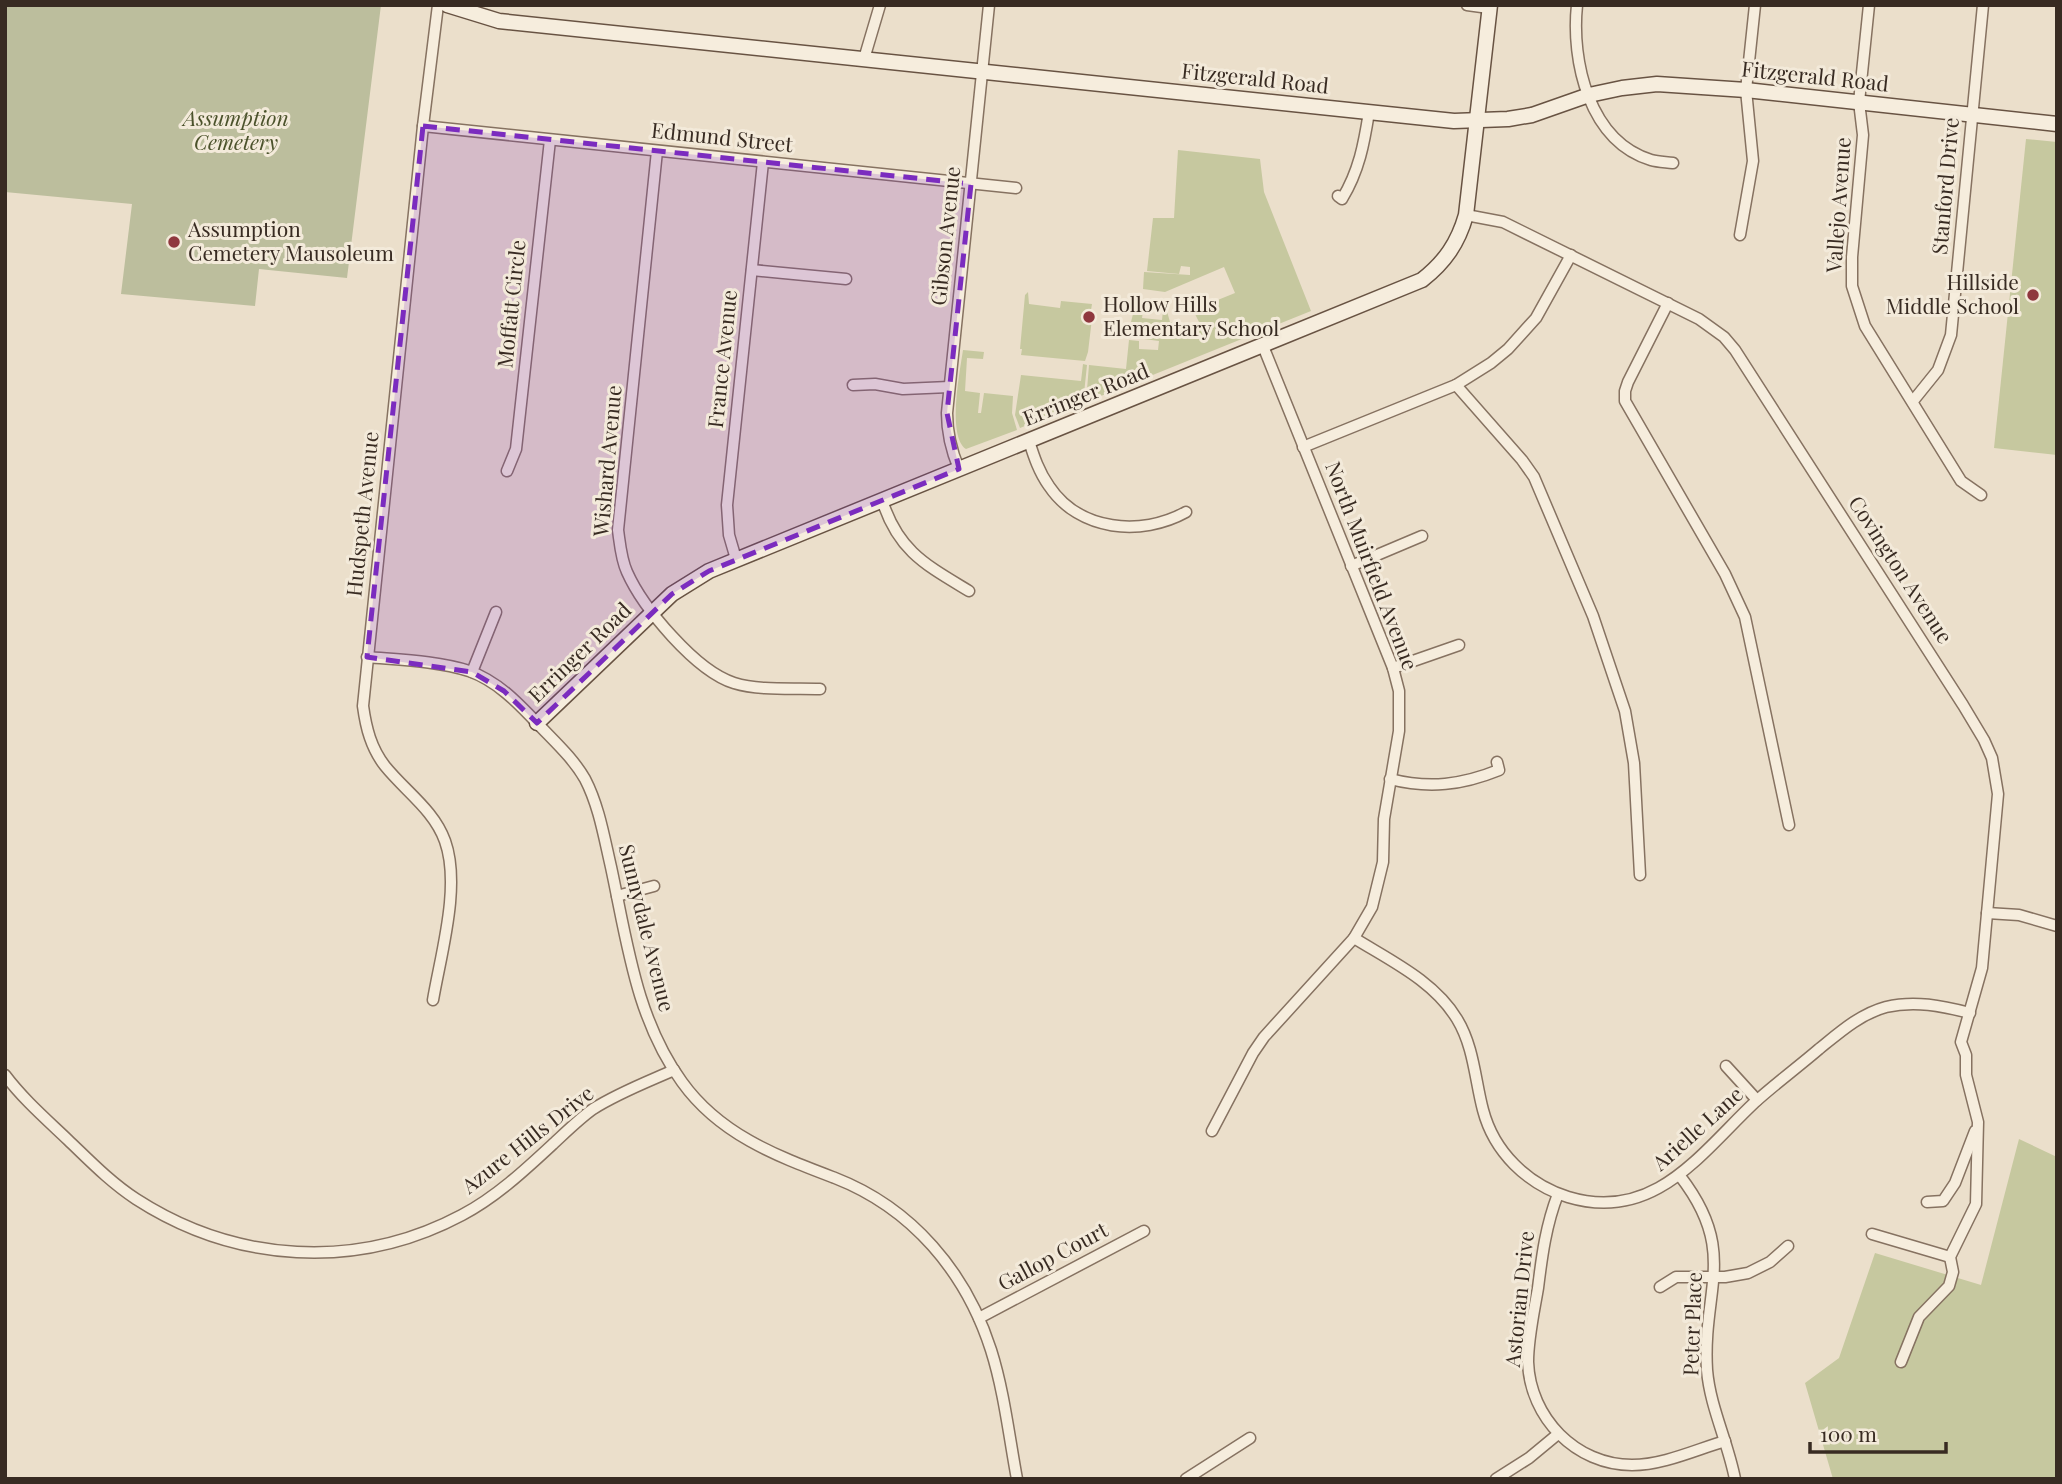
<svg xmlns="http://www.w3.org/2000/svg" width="2062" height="1484" font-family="'Playfair Display',serif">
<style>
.green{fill:#c6c89f}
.cemetery{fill:#bcbe9d}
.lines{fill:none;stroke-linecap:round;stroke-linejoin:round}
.street-casing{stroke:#867261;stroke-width:13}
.secondary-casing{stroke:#685343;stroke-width:17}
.street{stroke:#f6eddd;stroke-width:10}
.secondary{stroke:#f6eddd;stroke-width:14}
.marked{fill:#7b2cbf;fill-opacity:0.2;stroke:#7b2cbf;stroke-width:5;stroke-dasharray:14 9;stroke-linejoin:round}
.poi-dot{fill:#8f373e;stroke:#f3eada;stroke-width:2.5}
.labels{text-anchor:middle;stroke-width:6;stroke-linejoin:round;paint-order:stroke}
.street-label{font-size:21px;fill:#382b22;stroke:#f3eada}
.park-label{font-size:21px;font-style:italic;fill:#4b522b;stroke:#f3eada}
.poi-label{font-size:21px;fill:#382b22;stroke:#f3eada;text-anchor:start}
</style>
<rect width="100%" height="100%" fill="#ebdfcb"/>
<g class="green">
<polygon points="2026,139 2057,142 2057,455 1994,448"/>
<polygon points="1178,150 1260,159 1264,192 1311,311 1086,402 1089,365 1126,369 1129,340 1139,341 1139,349 1158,350 1159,341 1129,337 1130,325 1142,326 1141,334 1160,335 1161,326 1131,322 1134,310 1143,311 1142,318 1162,320 1164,301 1170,322 1172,322 1179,338 1202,328 1193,310 1235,293 1224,267 1165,292 1143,289 1144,272 1190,275 1190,267 1181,266 1179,274 1147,271 1153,218 1174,218"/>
<polygon points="1028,292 1029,304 1060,308 1061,301 1092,304 1091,310 1093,310 1088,352 1085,361 1021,355 1022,349 1020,349 1025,295"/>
<path d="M963,350l21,2 -1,7 -16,-1 -2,33 15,2 -2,20h3l3,-20 29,3 -1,17 5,17 -51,19c-19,-13 -6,-78 -3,-99z"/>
<polygon points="1083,364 1087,365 1083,403 1020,428 1015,415 1021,375 1081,381"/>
<polygon points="2019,1139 2057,1157 2057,1479 1833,1479 1805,1383 1839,1358 1875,1253 1981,1285"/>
</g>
<polygon class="cemetery" points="5,5 381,5 347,278 259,269 255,306 121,294 132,204 5,192"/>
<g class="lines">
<g class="street-casing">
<g id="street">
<polyline points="1467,5 1489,8"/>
<path d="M1577,5c-6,56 12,136 74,155 7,2 15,2 22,3"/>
<polyline points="1869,5 1859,102 1863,135 1852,257 1852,286 1865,326 1961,481 1981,495"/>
<polyline points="864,59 880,5"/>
<polyline points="423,126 1016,188"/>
<path d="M657,151l-39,379c2,14 3,29 9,42 16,36 69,99 107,111 26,8 58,5 86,6"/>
<path d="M1338,196l4,3c17,-28 22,-55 27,-87"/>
<polyline points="1466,215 1503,222 1699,319 1724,337 1735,350 1963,705 1984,740 1992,758 1998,794 1982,968 1961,1042 1966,1055 1966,1075 1978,1122 1976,1204 1950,1257 1953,1272 1949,1286 1919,1317 1901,1362"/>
<polyline points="1740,235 1753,161 1746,90 1755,5"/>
<polyline points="752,270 846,279"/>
<polyline points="1668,303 1628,382 1625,391 1625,401 1725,574 1745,617 1789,825"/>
<polyline points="853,385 875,384 903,389 949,387"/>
<polyline points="1456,385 1522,460 1534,477 1593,616 1625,711 1634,763 1640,875"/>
<polyline points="1913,401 1938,370 1951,335 1983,5"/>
<path d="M1029,441c5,16 10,31 20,45 30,45 92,51 137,26"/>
<polyline points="1303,447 1456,385 1491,363 1508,349 1536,318 1571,255"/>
<path d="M959,469c-8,-19 -12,-35 -12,-56l42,-408"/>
<polyline points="507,471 516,449 550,140"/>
<path d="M882,500c16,51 44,65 87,91"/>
<polyline points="736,559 729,535 727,505 763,162"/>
<polyline points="1351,566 1422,536"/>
<path d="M367,657c34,3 70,4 102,14 28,10 48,31 68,52 17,18 36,35 48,56 14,27 19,58 26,88 16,74 25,152 71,215 38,53 95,74 153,96 77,30 131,94 156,172 13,41 18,86 26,129"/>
<polyline points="1393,668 1459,645"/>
<polyline points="472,672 496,612"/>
<path d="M1390,779c39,10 72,6 109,-9l-2,-8"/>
<polyline points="617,896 654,886"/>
<polyline points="1987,913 2019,915 2057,926"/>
<path d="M1354,938c37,23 80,43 103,81 17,28 18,61 26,91 11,42 44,74 85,87 86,26 132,-43 186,-94 21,-19 44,-36 65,-54 21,-17 41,-35 67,-42 29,-7 56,-1 84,6"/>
<path d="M433,1000c8,-47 28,-114 12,-159 -11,-31 -40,-50 -60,-75 -14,-18 -19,-38 -22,-60l60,-580 15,-121"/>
<polyline points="1726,1066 1757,1100"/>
<path d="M5,1075c18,24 41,44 63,65 21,20 42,42 68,59 99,64 221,72 326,16 34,-18 63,-45 91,-71 13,-12 26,-25 40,-35 25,-16 54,-27 81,-39"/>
<polyline points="1212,1131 1253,1053 1264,1037 1354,938 1372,907 1383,862 1384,819 1399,731 1399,691 1393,668 1263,346"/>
<path d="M1680,1176c59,76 22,113 27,194 3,37 21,72 28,109"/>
<path d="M1558,1194c-12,31 -16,61 -20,94 -4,24 -10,50 -10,74 2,56 48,103 104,103 31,0 63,-15 93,-24"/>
<polyline points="1927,1202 1943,1201 1955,1183 1975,1131"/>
<polyline points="1872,1234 1950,1257"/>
<polyline points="1660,1287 1676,1277 1725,1277 1748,1273 1770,1262 1788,1246"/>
<polyline points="979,1318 1144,1231"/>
<polyline points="1186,1479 1250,1438"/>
<polyline points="1496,1479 1529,1458 1558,1434"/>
</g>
</g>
<g class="secondary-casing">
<g id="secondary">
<polyline points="447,5 499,21 1454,121 1508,119 1532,115 1589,95 1622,88 1657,84 1746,90 2057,124"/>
<path d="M537,723l135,-129 37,-23 713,-291c23,-18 36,-37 44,-65l24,-210"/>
</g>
</g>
<use href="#street" class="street"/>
<use href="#secondary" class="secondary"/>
</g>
<path class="marked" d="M423,126l548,58 -24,229 12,56 -250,102 -37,23 -135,129 -33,-32 -32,-19 -105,-15z"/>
<g class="poi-dot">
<circle cx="174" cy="242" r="7"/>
<circle cx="2033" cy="295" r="7"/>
<circle cx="1089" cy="317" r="7"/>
</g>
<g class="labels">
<g class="street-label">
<text transform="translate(1815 77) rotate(6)" y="7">Fitzgerald Road</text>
<text transform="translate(1255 79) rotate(6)" y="7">Fitzgerald Road</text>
<text transform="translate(722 138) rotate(6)" y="7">Edmund Street</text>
<text transform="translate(1946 186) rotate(-85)" y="7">Stanford Drive</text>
<text transform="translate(1839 205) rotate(-86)" y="7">Vallejo Avenue</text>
<text transform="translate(946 236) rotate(-84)" y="7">Gibson Avenue</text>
<text transform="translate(512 304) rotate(-84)" y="7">Moffatt Circle</text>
<text transform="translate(723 359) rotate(-84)" y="7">France Avenue</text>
<text transform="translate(1086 395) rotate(-22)" y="7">Erringer Road</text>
<text transform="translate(608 461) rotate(-85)" y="7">Wishard Avenue</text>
<text transform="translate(363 514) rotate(-84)" y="7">Hudspeth Avenue</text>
<text transform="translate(1371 566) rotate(69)" y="7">North Muirfield Avenue</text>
<text transform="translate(1900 570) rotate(57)" y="7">Covington Avenue</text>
<text transform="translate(580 653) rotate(-44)" y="7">Erringer Road</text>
<text transform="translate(646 928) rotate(76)" y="7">Sunnydale Avenue</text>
<text transform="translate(1698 1129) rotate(-42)" y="7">Arielle Lane</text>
<text transform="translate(528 1140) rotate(-38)" y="7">Azure Hills Drive</text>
<text transform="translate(1053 1257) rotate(-28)" y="7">Gallop Court</text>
<text transform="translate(1520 1299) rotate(-84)" y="7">Astorian Drive</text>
<text transform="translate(1693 1324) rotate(-88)" y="7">Peter Place</text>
</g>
<g class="park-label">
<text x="236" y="126">Assumption<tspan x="236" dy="24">Cemetery</tspan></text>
</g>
<g class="poi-label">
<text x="188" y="237">Assumption<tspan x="188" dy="24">Cemetery Mausoleum</tspan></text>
<text x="2019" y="290" text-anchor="end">Hillside<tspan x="2019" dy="24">Middle School</tspan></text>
<text x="1103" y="312">Hollow Hills<tspan x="1103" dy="24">Elementary School</tspan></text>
</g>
</g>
<rect width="2062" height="1484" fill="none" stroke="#382b22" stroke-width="14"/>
<path d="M1810 1442v10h136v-10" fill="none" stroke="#382b22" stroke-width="3.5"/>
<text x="1820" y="1442" font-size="21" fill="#382b22" stroke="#f3eada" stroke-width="5" paint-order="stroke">100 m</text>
</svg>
